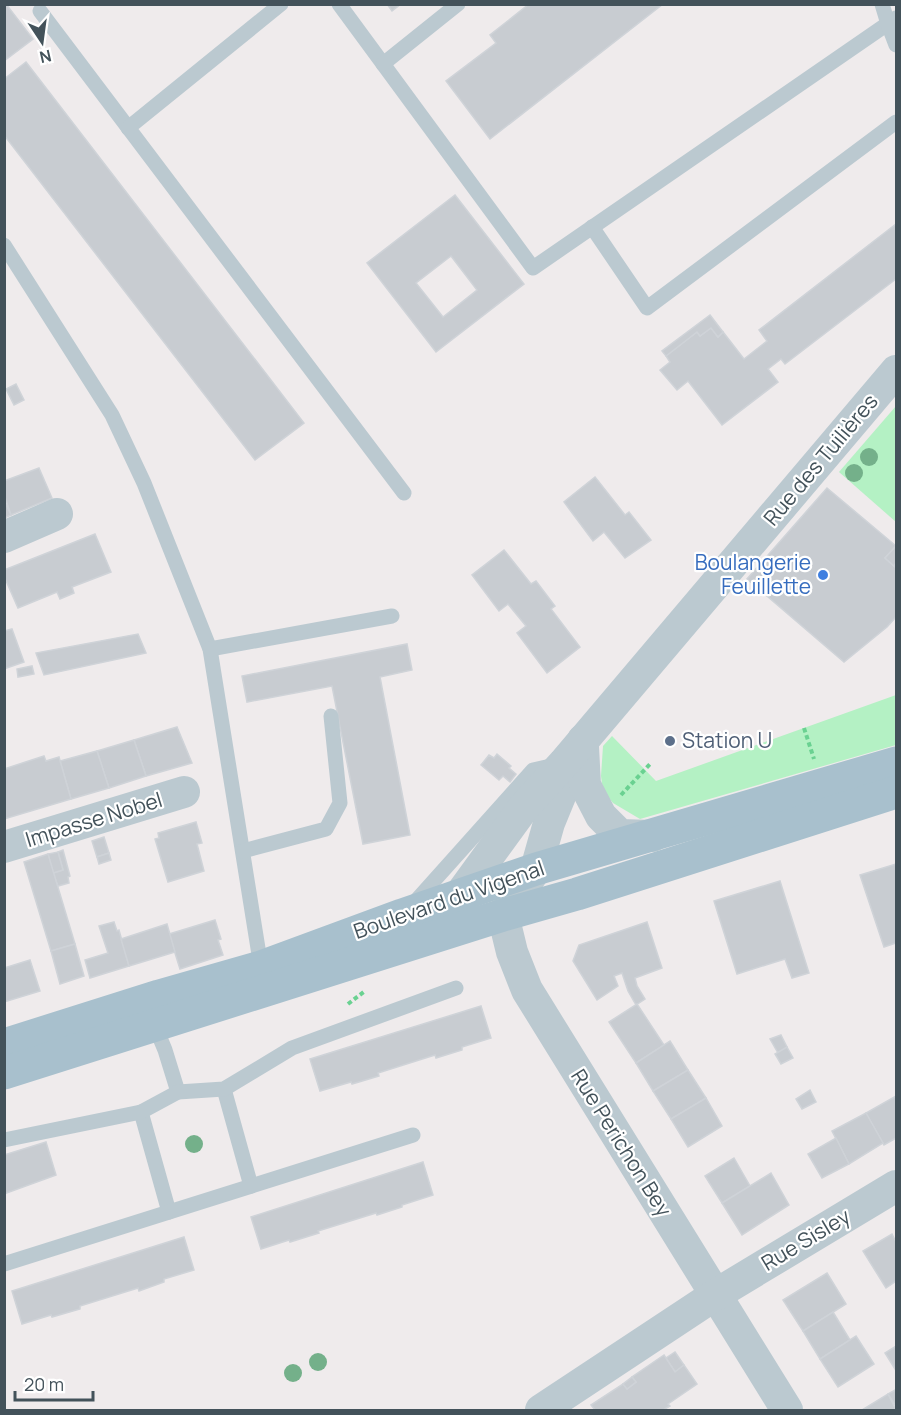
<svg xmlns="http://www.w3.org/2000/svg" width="901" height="1415" font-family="Manrope,sans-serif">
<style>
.green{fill:#b4f1c4}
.building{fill:#c8ccd1;stroke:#cfd3d8;stroke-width:1.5;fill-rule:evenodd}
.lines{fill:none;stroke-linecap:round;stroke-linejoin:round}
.path{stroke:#6ad191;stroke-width:4;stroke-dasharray:4.5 3;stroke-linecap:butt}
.lane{stroke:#bbc9d0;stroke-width:15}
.street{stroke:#bbc9d0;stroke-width:32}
.primary{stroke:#a8c0cd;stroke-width:33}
.tree{fill:#74b08a}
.shop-dot{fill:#3f7fe0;stroke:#fff;stroke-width:2}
.service-dot{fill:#5c6f8a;stroke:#fff;stroke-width:2}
.labels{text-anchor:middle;stroke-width:4.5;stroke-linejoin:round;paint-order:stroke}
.street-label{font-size:21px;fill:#43525a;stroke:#fff}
.shop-label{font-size:21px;fill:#366cbe;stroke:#fff;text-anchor:end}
.service-label{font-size:21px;fill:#4e5e75;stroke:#fff;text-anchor:start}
</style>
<rect width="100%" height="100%" fill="#efebec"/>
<g class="green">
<polygon points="896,406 896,522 839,472"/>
<polygon points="896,695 896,745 640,819 613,803 603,791 601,776 603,746 612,736 656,781"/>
</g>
<g class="building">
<polygon points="4,4 6,4 33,39 4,61"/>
<polygon points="387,4 401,4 392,11"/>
<polygon points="529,4 663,4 490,139 446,81 496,43 490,35"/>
<polygon points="26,62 304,423 255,460 4,135 4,79"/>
<path d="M455,195l69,89 -88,68 -69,-89zM451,256l26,34 -34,27 -27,-34z"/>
<polygon points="896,224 896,279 785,364 781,359 768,369 778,382 722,425 688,381 677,390 660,370 670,362 666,356 697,332 700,336 711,328 718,337 723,332 744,359 767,341 759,330"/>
<polygon points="710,315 723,332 718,337 711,328 700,336 697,332 666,356 662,351"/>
<polygon points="16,384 24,400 14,405 6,389"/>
<polygon points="39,468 52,498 11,515 4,494 4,481"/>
<polygon points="595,477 625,515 629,512 651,540 625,558 604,532 593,541 564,502"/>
<polygon points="827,488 896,546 885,558 896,568 896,617 887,627 844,662 747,579"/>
<polygon points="4,500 11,515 4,518"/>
<polygon points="95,534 111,572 72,587 74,593 60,599 57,592 18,608 4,576 4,570"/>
<polygon points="896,546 896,563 894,566 885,558"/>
<polygon points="504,550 531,584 536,581 555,606 551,609 580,647 547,673 517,633 526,626 508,604 499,611 472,575"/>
<polygon points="12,629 24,662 4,669 4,631"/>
<polygon points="138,634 146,653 44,675 36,653"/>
<polygon points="407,644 412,670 380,677 410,835 363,844 332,686 247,702 242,676"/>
<polygon points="32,666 34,674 18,677 17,669"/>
<polygon points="177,727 192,763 146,776 134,740"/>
<polygon points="134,740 146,776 109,788 97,751"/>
<polygon points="97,751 109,788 71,799 60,761"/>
<polygon points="497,754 511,766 509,768 516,774 510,782 503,776 499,780 481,765 489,755 494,758"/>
<polygon points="44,756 46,761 59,757 71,799 4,819 4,769"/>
<polygon points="196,822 202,843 197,844 204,871 168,882 155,839 159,838 158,833"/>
<polygon points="104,837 109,853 97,857 92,841"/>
<polygon points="63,850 70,876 68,877 69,883 58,886 53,873 63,870 58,852"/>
<polygon points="58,852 63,870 53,873 48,854"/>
<polygon points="109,853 111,860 99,864 97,857"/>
<polygon points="48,854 75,944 51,951 24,862"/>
<polygon points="896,864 896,943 884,947 860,875"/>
<polygon points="780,881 809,973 792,978 785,959 737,974 714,901"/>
<polygon points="215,920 221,939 218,940 223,955 180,969 169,934"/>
<polygon points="114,922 117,931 119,930 129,966 90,978 85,960 108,953 99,926"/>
<polygon points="647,922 662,968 635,978 637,986 645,999 636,1005 628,991 622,973 614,976 618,986 597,1000 573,961 579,945"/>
<polygon points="167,924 175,952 129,966 121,939"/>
<polygon points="75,944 84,976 60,984 51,951"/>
<polygon points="30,960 40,991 4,1002 4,968"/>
<polygon points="637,1004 664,1045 636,1063 609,1022"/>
<polygon points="481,1006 491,1038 462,1047 462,1050 436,1058 435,1055 378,1073 379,1076 352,1084 351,1082 320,1091 310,1059"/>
<polygon points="781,1035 787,1047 778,1053 770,1039"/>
<polygon points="670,1041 688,1070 653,1091 636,1063"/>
<polygon points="787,1047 793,1058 781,1064 775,1054"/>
<polygon points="688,1070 706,1098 671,1119 653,1091"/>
<polygon points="810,1090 816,1102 802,1109 796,1099"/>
<polygon points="896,1096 896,1138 884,1145 866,1113"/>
<polygon points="706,1098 722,1126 688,1147 671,1119"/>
<polygon points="866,1113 883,1143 849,1164 832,1131"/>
<polygon points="836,1138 849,1164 822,1178 808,1154"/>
<polygon points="46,1142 56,1175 4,1194 4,1155"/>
<polygon points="734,1158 750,1186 722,1203 705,1176"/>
<polygon points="423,1162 433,1195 402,1205 402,1207 377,1215 376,1213 318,1231 319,1233 290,1242 289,1240 261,1249 251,1217"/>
<polygon points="771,1173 789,1205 742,1235 722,1203"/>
<polygon points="892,1234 896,1242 896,1281 886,1288 863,1251"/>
<polygon points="184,1237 194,1270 164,1279 164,1282 139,1291 138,1288 80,1306 80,1309 52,1317 51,1315 22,1324 12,1291"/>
<polygon points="827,1273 846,1304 803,1331 783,1300"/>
<polygon points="833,1312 850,1340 820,1359 803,1331"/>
<polygon points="856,1336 874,1364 838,1387 820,1359"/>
<polygon points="896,1346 896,1368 895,1369 885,1353"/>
<polygon points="675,1352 684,1365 675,1372 666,1358"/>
<polygon points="664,1355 675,1372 684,1365 697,1384 668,1404 670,1406 663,1410 595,1410 591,1405 623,1384 627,1389 636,1382 632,1377"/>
<polygon points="632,1377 636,1382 627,1389 623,1384"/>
<polygon points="895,1390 896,1392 896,1404 895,1405 888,1394"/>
<polygon points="888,1394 896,1410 862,1410"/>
</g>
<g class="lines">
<g class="path">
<polyline points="804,728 814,759"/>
<polyline points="621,795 650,764"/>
<polyline points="348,1004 365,991"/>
</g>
<g class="lane">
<polyline points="339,4 533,268 896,18"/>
<polyline points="882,4 888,24 896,45"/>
<polyline points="40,11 404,493"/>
<polyline points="383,64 458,4"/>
<polyline points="128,128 281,4"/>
<polyline points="592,227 647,308 896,122"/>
<polyline points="4,245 112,415 144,483 210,649 261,967"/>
<polyline points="210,649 392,616"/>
<polyline points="243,851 326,829 340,803 331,716"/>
<polyline points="414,903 533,770 555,765"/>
<polyline points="155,1026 165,1050 178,1092"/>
<polyline points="224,1089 251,1186"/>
<polyline points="141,1112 169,1212"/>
<polyline points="4,1140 141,1112 178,1092 224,1089 292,1048 456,988"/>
<polyline points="4,1264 413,1135"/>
</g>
<g class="street">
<polyline points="4,537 57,514"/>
<polyline points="583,740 549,823 536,869 503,915 512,952 527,990 787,1410"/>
<polyline points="583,747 585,785 601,816 620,835 652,836"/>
<polyline points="4,847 184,792"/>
<polyline points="460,895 524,807 564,763 896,371"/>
<polyline points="541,1410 715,1295 896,1186"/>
</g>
<g class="primary">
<polyline points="4,1045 159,996 261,967 402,915 536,869 896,763"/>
<polyline points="4,1073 503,915 577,894 896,792"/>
</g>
</g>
<g class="tree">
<circle cx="869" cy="457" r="9"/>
<circle cx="854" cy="473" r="9"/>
<circle cx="194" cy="1144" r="9"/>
<circle cx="318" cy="1362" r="9"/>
<circle cx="293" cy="1373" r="9"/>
</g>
<circle class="shop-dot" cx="823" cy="575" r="6"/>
<circle class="service-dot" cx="670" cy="741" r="6"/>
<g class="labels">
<g class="street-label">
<text transform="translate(821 460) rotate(-50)" y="7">Rue des Tuilières</text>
<text transform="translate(94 820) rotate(-17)" y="7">Impasse Nobel</text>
<text transform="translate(449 900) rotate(-19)" y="7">Boulevard du Vigenal</text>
<text transform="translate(621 1143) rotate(58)" y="7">Rue Perichon Bey</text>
<text transform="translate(806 1240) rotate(-31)" y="7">Rue Sisley</text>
</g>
<g class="shop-label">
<text x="811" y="570">Boulangerie<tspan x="811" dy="24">Feuillette</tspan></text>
</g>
<g class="service-label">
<text x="682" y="748">Station U</text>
</g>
</g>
<rect width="901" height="1415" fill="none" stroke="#43525a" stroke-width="12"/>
<g transform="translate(42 42) rotate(167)" stroke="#ffffff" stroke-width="4.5" paint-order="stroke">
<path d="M0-4.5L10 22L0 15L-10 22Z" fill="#43525a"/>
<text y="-9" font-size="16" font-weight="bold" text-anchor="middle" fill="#43525a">N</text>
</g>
<path d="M15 1391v9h78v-9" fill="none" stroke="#43525a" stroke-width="3"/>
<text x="24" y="1391" font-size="18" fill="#43525a" stroke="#ffffff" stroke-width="4.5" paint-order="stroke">20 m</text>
</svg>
